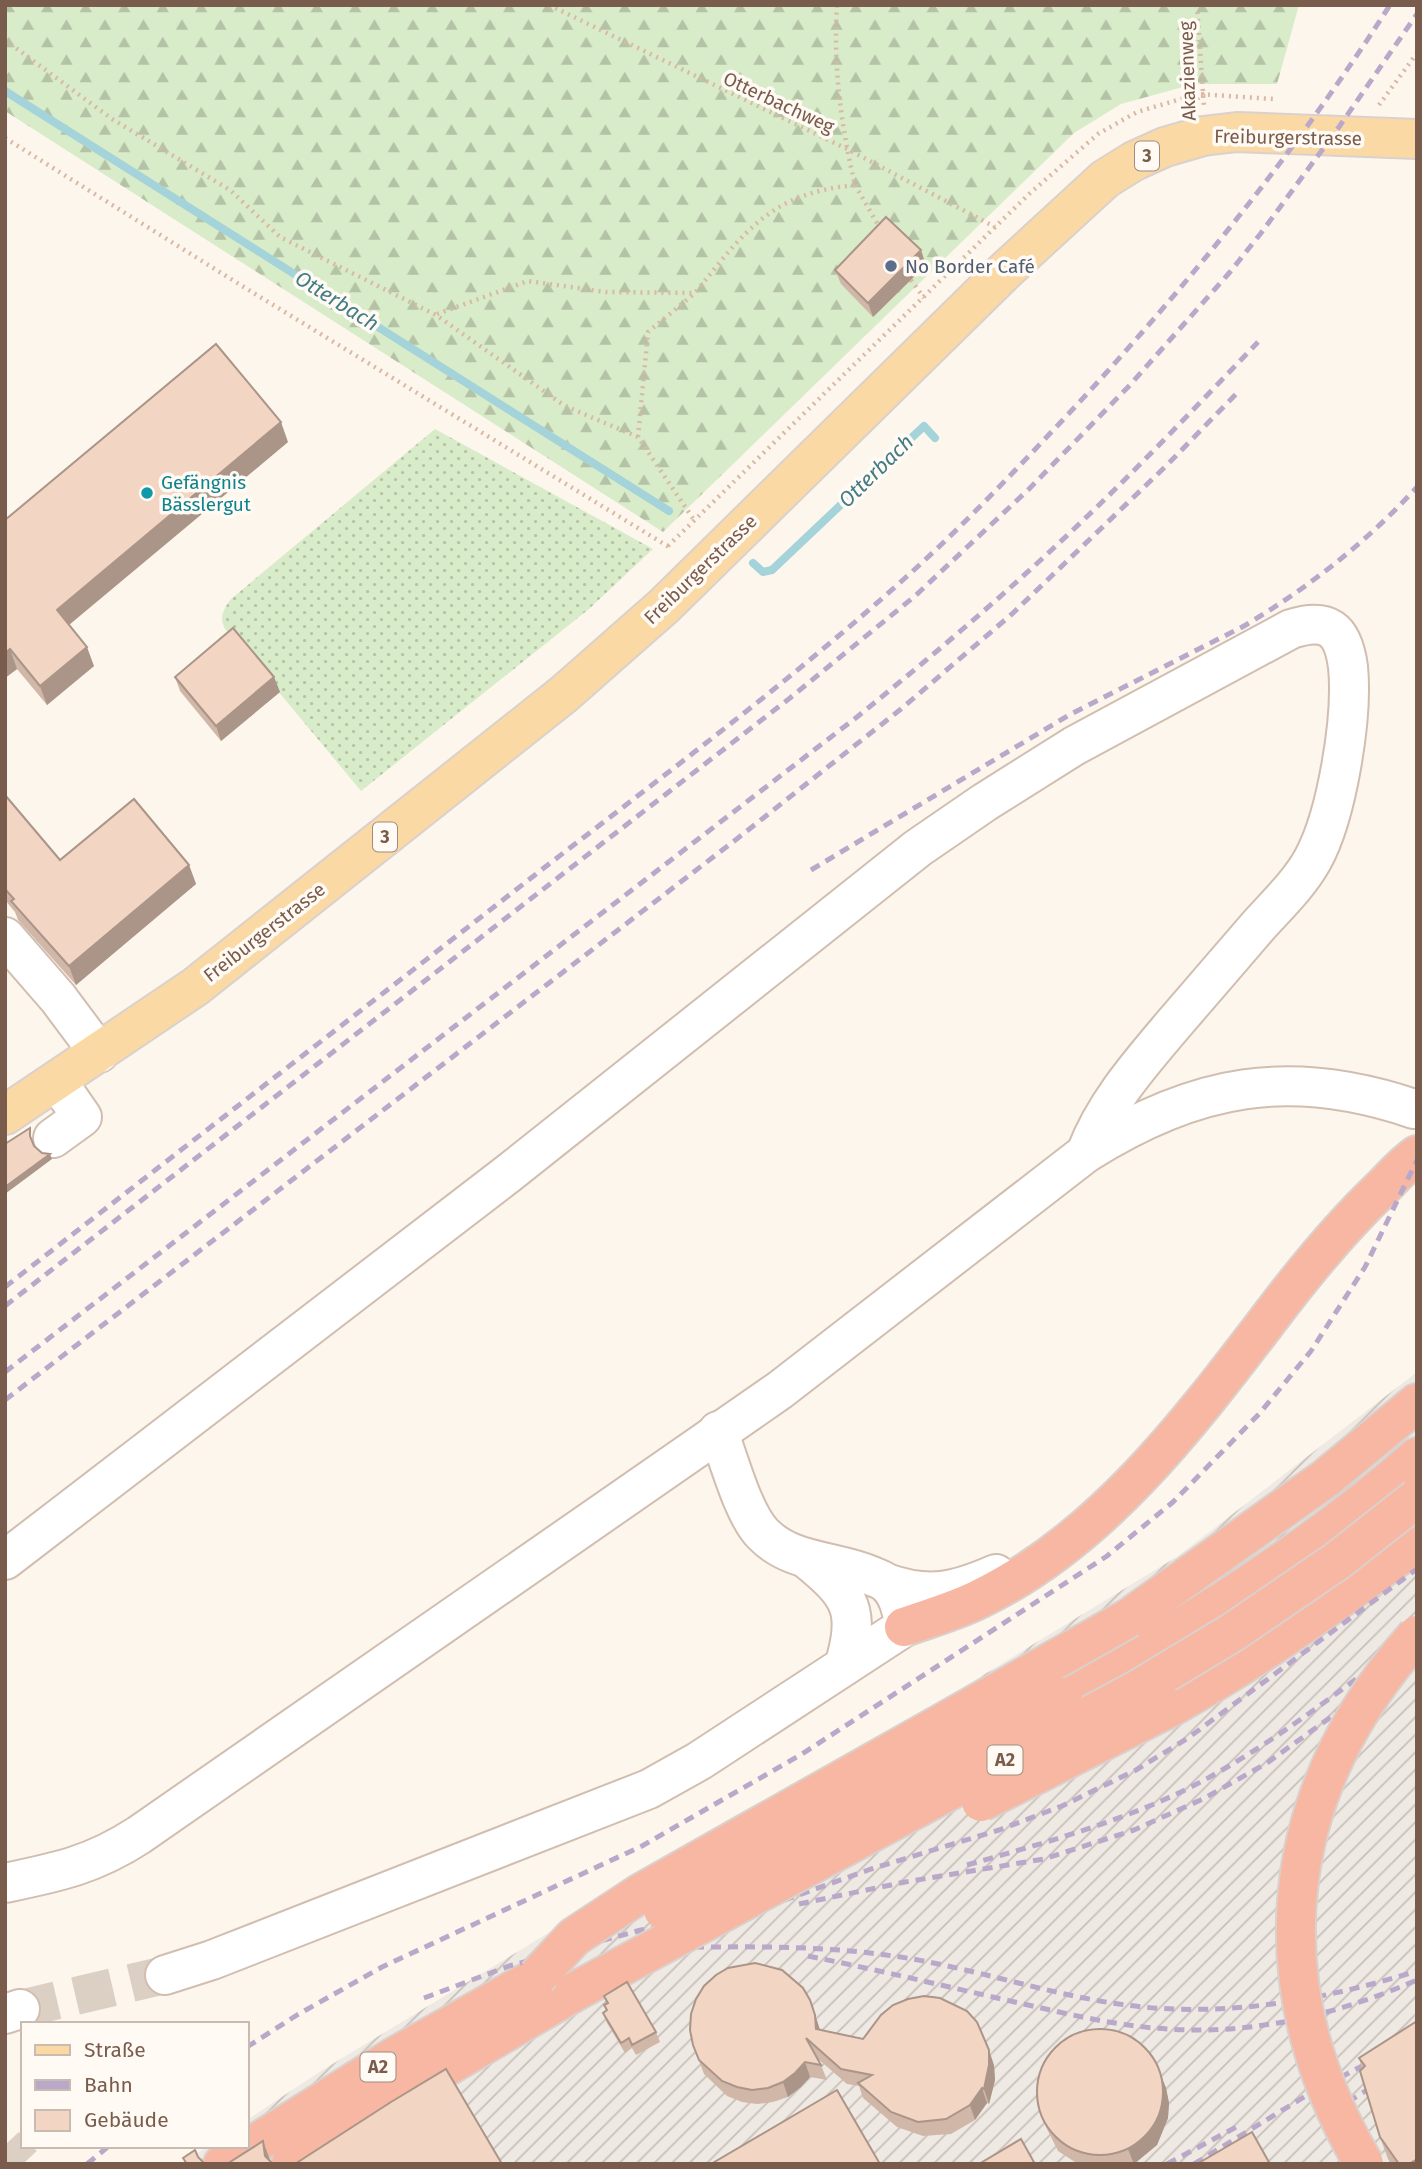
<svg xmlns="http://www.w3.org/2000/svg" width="1422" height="2169" font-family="'Fira Sans',sans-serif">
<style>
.industrial{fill:url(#industrial-furrows)}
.grass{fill:url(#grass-dots)}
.forest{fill:url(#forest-firs)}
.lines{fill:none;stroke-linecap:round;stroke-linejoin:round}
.stream{stroke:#a5d3da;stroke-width:8}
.minor-tunnel{stroke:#dcd0c4;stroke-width:38;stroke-dasharray:38 19;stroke-linecap:butt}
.minor-casing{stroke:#d1beb0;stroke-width:42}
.major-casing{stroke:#dad1cd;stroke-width:42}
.highway-casing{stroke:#dad1cd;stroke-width:42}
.path{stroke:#d9b8a5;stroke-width:4.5;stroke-dasharray:2 5;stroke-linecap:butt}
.minor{stroke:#fff;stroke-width:38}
.major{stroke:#fbd9a5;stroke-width:38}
.highway{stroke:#f7b7a3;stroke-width:38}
.rail{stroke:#b9a8c9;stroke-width:5;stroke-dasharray:10 7;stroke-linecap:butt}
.highway-bridge-casing{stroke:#dad1cd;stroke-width:42;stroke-linecap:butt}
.highway-bridge{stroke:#f7b7a3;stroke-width:38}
.wall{fill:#d1b7a8}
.shaded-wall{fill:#aa9588}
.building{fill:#f3d5c3;stroke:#aa9588;stroke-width:2}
.service-dot{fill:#5c6f8a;stroke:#fffaf3;stroke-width:2.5}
.culture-dot{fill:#0f9aa8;stroke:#fffaf3;stroke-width:2.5}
.labels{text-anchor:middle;stroke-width:7;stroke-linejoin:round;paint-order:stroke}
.shield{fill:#fffaf3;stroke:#a28b7f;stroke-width:2}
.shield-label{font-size:18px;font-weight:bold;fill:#7a5c4d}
.street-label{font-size:19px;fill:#7a5c4d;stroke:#fffaf3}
.service-label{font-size:19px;fill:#4e5e75;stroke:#fffaf3;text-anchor:start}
.culture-label{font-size:19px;fill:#0d838f;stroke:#fffaf3;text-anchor:start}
.water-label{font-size:21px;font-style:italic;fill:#437c86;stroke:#fffaf3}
</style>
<defs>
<pattern id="industrial-furrows" width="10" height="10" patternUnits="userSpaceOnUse" patternTransform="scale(1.75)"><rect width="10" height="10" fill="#efe9e4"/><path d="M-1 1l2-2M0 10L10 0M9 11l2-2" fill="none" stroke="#c7c0bb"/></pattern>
<pattern id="grass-dots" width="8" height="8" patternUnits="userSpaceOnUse" patternTransform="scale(1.75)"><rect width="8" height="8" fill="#d8ecc9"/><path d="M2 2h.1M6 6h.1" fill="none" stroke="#b4c2a5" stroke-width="1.8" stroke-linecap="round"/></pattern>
<pattern id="forest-firs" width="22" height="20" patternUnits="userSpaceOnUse" patternTransform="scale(1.75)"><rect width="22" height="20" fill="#d8ecc9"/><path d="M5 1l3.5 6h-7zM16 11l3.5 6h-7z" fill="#b4c2a5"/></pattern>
</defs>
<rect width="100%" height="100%" fill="#fdf6ec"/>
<polygon class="industrial" points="1417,1372 1417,2164 181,2164 208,2146 247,2146 247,2120 321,2071 540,1938 847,1758 1178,1556"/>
<path class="grass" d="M435,429l218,120 -64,60 -228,182 -123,-148c-17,-15 -22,-25 -7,-44z"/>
<polygon class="forest" points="5,5 1299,5 1277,84 1194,84 1121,104 1074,133 663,532 5,111"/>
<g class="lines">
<g class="stream">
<polyline points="5,91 669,511"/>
<polyline points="753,563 763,572 772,570 924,426 935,438"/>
</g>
<g class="minor-tunnel">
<polyline points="20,2009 165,1975"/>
<polyline points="5,2145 23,2164"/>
</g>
<g class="minor-casing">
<g id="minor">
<polyline points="5,937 58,998 99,1053"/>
<polyline points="53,1138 82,1117 57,1081"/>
<path d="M5,1560l504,-387 409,-325 67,-46 89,-56 217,-117c37,-12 52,0 57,38 5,50 -11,148 -35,192 -13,24 -36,46 -54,66 -29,34 -58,67 -87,101 -33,39 -68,79 -86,127"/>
<path d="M808,1560c43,35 53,51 36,106"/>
<path d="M886,1583c43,15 69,9 110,-9"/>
<path d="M5,1883c53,-11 88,-18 134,-48l641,-445 306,-237c109,-69 204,-86 328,-44"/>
<path d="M165,1975l47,-15 437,-171 50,-28 205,-134c-1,-15 -6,-34 -18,-44 -3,-3 -10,-5 -14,-7 -36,-16 -80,-12 -109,-42 -20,-20 -34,-75 -45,-103"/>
<polyline points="5,2014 20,2009"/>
</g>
</g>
<g class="major-casing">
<polyline id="major" points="5,1115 195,987 564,694 664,606 1006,270 1105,179 1134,161 1165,147 1203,136 1237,132 1417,139"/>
</g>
<g class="highway-casing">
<g id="highway">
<polyline points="1129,1618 1326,1478 1417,1403"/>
<path d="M904,1627c25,-9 51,-16 75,-28 123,-59 211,-177 292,-283 34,-45 70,-89 111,-128 11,-11 22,-24 35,-33"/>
<path d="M1063,1697c121,-69 249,-147 354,-240"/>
<path d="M1169,1708c88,-48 167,-106 248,-165"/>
<polyline points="223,2164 394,2057 537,1977"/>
<polyline points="291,2164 386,2102 574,1992"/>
</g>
</g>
<g class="path">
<polyline points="549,5 847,149 995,227"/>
<polyline points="1197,5 1204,107"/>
<polyline points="5,40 112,119 230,190 280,237 436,315 565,406 638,437 694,520"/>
<polyline points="1379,105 1417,53"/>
<polyline points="1186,107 1205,93"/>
<polyline points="5,138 234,281 669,547"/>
<polyline points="855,185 881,230"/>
<polyline points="911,280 924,298"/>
<path d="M437,314l91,-33 78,11 89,1c50,-62 76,-100 160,-108 -14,-59 -22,-120 -18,-180"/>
<polyline points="638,437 648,332 695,293"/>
<polyline points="668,546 1029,194 1098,134 1137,112 1198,94 1273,99"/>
</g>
<use href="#minor" class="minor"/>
<use href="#major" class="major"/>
<use href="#highway" class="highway"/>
<g class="rail">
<path d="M811,870l258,-155 175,-89c64,-38 123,-84 173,-139"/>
<path d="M5,1287c178,-139 357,-277 535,-416 123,-95 248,-188 364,-292 55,-49 105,-102 155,-155 122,-130 235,-269 331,-419"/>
<polyline points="5,1306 790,698 915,596 1029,489 1130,385 1230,272 1261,233 1339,127 1417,14"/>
<path d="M5,1372l852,-655c69,-56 137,-113 202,-174 69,-64 134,-133 199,-201"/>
<polyline points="5,1400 738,838 901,709 1012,614 1166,466 1239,391"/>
<path d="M967,1865c73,-21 147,-41 216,-74 85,-42 158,-102 234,-157"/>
<polyline points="799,1904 905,1882 1044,1859 1134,1830 1203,1799 1267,1763 1417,1655"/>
<path d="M643,1948c81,-1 163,-4 243,7 79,10 155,38 233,49 100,15 202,-3 298,-33"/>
<path d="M808,1956c66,13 132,29 198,44 54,12 107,26 162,29 86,6 171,-15 249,-49"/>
<polyline points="424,1998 509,1966 641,1930 754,1911 871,1869 999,1830 1062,1806 1136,1770 1188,1738 1417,1569"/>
<polyline points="247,2047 297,2015 382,1967 642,1846 802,1754 1107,1556 1173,1502 1259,1414 1311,1351 1365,1267 1417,1160"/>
<polyline points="1348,2102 1372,2087"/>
<polyline points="87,2164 109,2146"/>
<polyline points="1167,2164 1242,2124"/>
<polyline points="1194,2164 1309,2094 1379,2057"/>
</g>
<g class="highway-bridge-casing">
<g id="highway-bridge">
<polyline points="981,1802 1169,1708"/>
<polyline points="663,1910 1063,1697"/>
<polyline points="537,1977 574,1937 641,1893 1129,1618"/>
<polyline points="574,1992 1137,1690 1233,1632 1337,1561 1417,1498"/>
<path d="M1364,2164c-107,-182 -87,-372 53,-529"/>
</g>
</g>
<use href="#highway-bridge" class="highway-bridge"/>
</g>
<g class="wall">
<polygon points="926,265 873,317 841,284 835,270"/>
<polygon points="288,442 69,625 94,666 47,705 17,669 5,678 5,520"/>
<polygon points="175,677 274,677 280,692 221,741 180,691"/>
<polygon points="5,795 60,860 189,865 196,884 76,985 18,920 15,912 5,900"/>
<polygon points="604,1996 656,2032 660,2042 636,2055 632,2048 625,2053 607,2023 603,2013 606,2011 604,2005 606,2004"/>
<polygon points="815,2014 820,2030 994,2065 995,2080 989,2104 987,2103 975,2120 951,2134 923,2136 897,2127 863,2098 859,2086 847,2084 817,2058 821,2065 827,2080 810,2077 801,2087 788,2097 773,2102 757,2104 742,2102 727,2096 704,2074 693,2045"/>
<polygon points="1417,2021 1417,2164 1391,2164 1388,2159 1380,2137 1362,2069 1359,2058"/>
<polygon points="1160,2073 1166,2088 1169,2103 1168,2118 1157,2145 1134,2164 1078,2164 1058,2151 1047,2129 1041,2115"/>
</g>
<g class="shaded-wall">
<polygon points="921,250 926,265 873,317 868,303"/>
<polygon points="281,422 288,442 64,629 57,610"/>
<polygon points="87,647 94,666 47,705 40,686"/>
<polygon points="10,649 17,669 5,678 5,653"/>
<polygon points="274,677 280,692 221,741 216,726"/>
<polygon points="189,865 196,884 76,985 69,966"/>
<polygon points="50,1154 52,1159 5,1194 5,1187"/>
<polygon points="810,2000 820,2030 816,2029"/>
<polygon points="989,2050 994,2065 995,2080 989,2104 984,2089"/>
<polygon points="805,2062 810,2077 801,2087 788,2097 783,2082"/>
<polygon points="1160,2073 1166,2088 1169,2103 1168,2118 1157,2145 1134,2164 1128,2149"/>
<polygon points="982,2088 987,2103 975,2120 970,2105"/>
<polygon points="263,2141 270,2160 265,2156"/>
<polygon points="1417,2159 1417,2164 1409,2164"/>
</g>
<g class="building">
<polygon points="886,217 921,250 868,303 835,270"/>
<polygon points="216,344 281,422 57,610 87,647 40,686 10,649 5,653 5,520"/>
<polygon points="233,628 274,677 216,726 175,677"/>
<polygon points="5,795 60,860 134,799 189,865 69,966 11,901 14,899 5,889"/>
<polygon points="30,1128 30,1136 34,1146 42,1153 50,1154 5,1187 5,1144"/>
<polygon points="755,1963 782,1970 803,1988 810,2000 815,2015 816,2029 863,2039 881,2015 893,2005 908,1999 924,1996 940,1998 967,2011 977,2022 989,2050 989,2065 984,2089 982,2088 970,2105 946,2119 918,2122 891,2112 858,2083 872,2075 841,2069 806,2038 821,2065 805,2062 795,2073 783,2082 768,2088 752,2090 737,2087 722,2081 699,2060 693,2045 690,2030 691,2014 696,1999 704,1986 716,1975 728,1968"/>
<polygon points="627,1982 656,2032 632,2045 629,2038 621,2043 603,2013 607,2010 604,2005 608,2003 604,1996"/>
<polygon points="1417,2021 1417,2159 1409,2164 1399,2164 1380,2137 1360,2071 1365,2066 1359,2058"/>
<circle cx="1100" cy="2092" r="63"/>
<polygon points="446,2069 502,2164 295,2164 391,2102"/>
<polygon points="837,2090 880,2164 711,2164"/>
<polygon points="1252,2132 1270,2164 1197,2164"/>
<polygon points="1021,2139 1035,2164 979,2164"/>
<polygon points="263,2141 265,2156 273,2164 227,2164"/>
<polygon points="195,2150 198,2157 205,2164 187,2164 183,2158"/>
</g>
<circle class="service-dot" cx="891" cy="266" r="7"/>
<circle class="culture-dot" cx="147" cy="493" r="7"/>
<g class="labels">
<g class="shield">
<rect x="1135" y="141.5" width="24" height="29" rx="5"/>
<rect x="373" y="822.5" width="24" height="29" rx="5"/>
<rect x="987.5" y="1745.5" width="35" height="29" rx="5"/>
<rect x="360.5" y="2052.5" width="35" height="29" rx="5"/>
</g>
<g class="shield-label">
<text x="1147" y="162">3</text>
<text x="385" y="843">3</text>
<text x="1005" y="1766">A2</text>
<text x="378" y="2073">A2</text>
</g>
<g class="street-label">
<text transform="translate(1187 71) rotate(-92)" y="7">Akazienweg</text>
<text transform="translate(779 102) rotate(25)" y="7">Otterbachweg</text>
<text transform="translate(1288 137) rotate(1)" y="7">Freiburgerstrasse</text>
<text transform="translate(700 569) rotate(-44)" y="7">Freiburgerstrasse</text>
<text transform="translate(264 932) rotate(-38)" y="7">Freiburgerstrasse</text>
</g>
<g class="service-label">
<text x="905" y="273">No Border Café</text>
</g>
<g class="culture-label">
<text x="161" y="489">Gefängnis<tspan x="161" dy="22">Bässlergut</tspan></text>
</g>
<g class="water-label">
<text transform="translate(337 301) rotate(32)" y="7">Otterbach</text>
<text transform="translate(876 471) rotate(-44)" y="7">Otterbach</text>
</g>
</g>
<rect width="1422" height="2169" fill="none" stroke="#7a5c4d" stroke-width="14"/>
<rect x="21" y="2022" width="228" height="126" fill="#fffaf3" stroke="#cabbb1" stroke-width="2"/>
<rect x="35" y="2045" width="35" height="10" fill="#fbd9a5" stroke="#cabbb1" stroke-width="2"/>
<text x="84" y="2057" font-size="21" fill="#7a5c4d">Straße</text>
<rect x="35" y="2080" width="35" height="10" fill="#b9a8c9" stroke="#cabbb1" stroke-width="2"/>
<text x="84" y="2092" font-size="21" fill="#7a5c4d">Bahn</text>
<rect x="35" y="2110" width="35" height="21" fill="#f3d5c3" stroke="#cabbb1" stroke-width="2"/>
<text x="84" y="2127" font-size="21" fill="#7a5c4d">Gebäude</text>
</svg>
